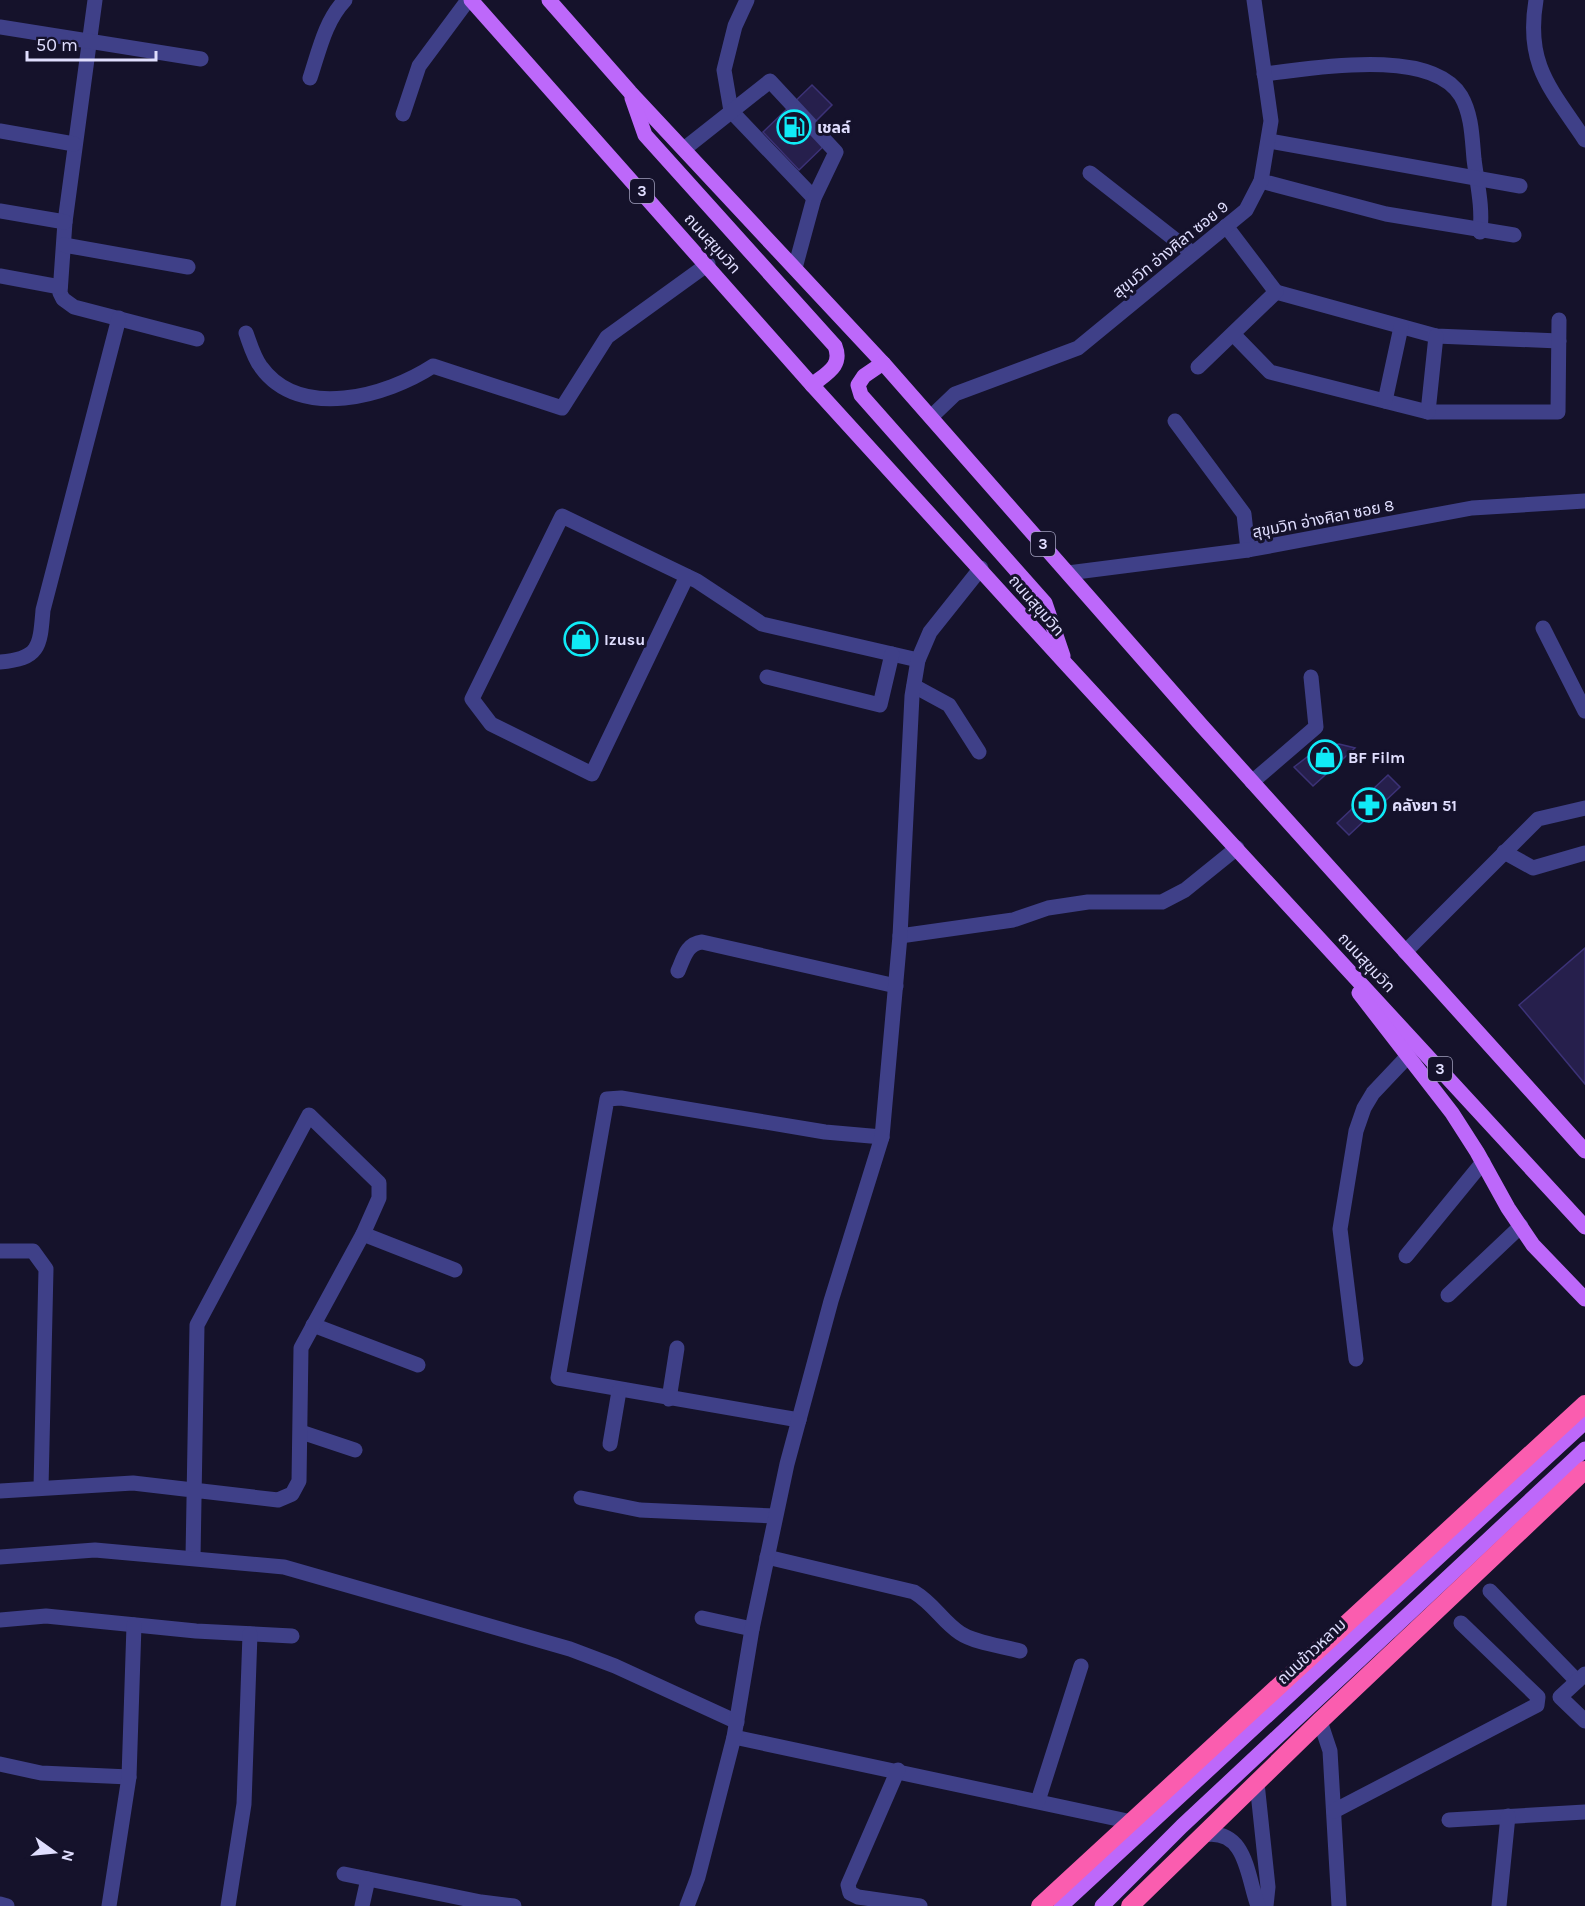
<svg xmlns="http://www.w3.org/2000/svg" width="1585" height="1906" font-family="Karla,'Noto Sans Thai',sans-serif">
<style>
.building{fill:#261f4c;stroke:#3c3277;stroke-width:1.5}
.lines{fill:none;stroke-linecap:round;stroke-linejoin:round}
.minor{stroke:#3f4088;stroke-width:15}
.major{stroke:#bd68fa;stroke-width:15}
.highway{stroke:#fa5daf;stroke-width:18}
.labels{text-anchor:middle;stroke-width:6;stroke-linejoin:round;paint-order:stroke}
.shield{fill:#15122b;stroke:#a3a1bf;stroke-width:1.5}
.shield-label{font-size:15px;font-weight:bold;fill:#e0defe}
.poi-label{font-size:16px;font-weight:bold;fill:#e0defe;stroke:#15122b;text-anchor:start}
.street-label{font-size:16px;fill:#e0defe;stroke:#15122b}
</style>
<rect width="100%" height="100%" fill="#15122b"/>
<g class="building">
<polygon points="812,85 832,105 815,122 831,139 799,170 763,132"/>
<polygon points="1339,744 1355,748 1313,786 1294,767 1319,748"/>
<polygon points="1388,775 1400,787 1349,835 1337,823"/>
<polygon points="1585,948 1585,1084 1519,1005"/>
</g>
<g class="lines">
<g class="minor">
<polyline points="95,0 65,222 60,293 63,299 74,307 197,339"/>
<polyline points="747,0 735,26 724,70 731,111 814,198"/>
<path d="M1536,0c-11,65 15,89 49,140"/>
<polyline points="0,27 201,59"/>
<path d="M1264,74c47,-5 167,-28 197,22 11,19 11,42 13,63 3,25 9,47 6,73"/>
<path d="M310,78c9,-27 15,-57 35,-78"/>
<polyline points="403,114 419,66 468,0"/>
<polyline points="0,131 74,144"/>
<polyline points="1269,141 1520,186"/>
<polyline points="684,149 770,81 836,152 814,198 795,268"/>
<polyline points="1090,173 1192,253"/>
<polyline points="1261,181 1386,214 1514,235"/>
<polyline points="0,211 65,222"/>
<polyline points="64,245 188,267"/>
<polyline points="0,276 60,287"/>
<polyline points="1276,292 1436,336 1559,341"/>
<path d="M246,333c4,11 8,25 15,34 39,54 126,29 172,-1l129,42 45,-71 101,-73"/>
<polyline points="1234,335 1270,372 1428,412 1558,412 1559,320"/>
<polyline points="1198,367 1276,292 1226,226"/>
<polyline points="1385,401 1401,327"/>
<polyline points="1428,412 1436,336"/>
<polyline points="931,417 955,394 1078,348 1246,210 1261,181 1271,121 1254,0"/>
<polyline points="1175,421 1244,514 1248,550"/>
<polyline points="1068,573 1248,550 1472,508 1585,501"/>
<polyline points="687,576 592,774 491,724 472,699 562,516 697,581 762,624 918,660"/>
<polyline points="1543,628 1585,711"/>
<path d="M0,662c40,-3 40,-16 43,-52l76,-292"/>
<polyline points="767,677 880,705 892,654"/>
<polyline points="914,686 949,705 979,752"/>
<polyline points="1252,782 1316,727 1311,677"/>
<polyline points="1504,852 1533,868 1585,853"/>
<polyline points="900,936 1013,920 1048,908 1088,902 1162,902 1185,890 1237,848"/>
<polyline points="1405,952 1538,819 1585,808"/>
<path d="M678,971c6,-13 8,-27 24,-29l194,44"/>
<polyline points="363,1234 455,1270"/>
<polyline points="0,1251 33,1251 46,1269 41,1488"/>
<polyline points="1406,1256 1483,1162"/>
<polyline points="1448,1295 1521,1226"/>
<polyline points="313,1325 418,1365"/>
<polyline points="1356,1359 1340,1229 1356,1131 1364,1108 1373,1093 1408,1056"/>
<polyline points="669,1399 677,1348"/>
<polyline points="799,1420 558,1378 607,1099 621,1098 825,1132 882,1137"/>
<polyline points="301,1432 355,1450"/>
<polyline points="610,1444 619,1391"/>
<polyline points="0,1491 133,1483 278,1500 292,1494 299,1481 301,1348 363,1234 379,1198 379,1183 309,1115 197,1325 193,1558"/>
<polyline points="581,1498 640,1510 775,1516"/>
<polyline points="0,1557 95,1550 284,1567 570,1649 615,1666 737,1722"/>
<path d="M767,1557l147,35c20,12 28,29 46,41 15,10 42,13 60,18"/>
<polyline points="1490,1591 1577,1681"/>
<polyline points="702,1618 752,1629"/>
<polyline points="0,1620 46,1616 196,1631 292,1636"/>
<polyline points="1585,1674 1560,1697 1585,1721"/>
<polyline points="1320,1721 1330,1751 1339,1906"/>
<polyline points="734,1737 1132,1822"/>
<polyline points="0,1764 41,1773 129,1777"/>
<polyline points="898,1770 848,1885 850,1893 858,1897 920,1906"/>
<polyline points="1257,1783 1268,1887 1266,1906"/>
<polyline points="1038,1801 1081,1666"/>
<polyline points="1334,1811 1537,1705 1538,1697 1461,1623"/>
<polyline points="1449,1820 1585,1812"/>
<path d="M1204,1835c43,-7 43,42 54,71"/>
<polyline points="344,1874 481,1902 514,1906"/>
<polyline points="0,1904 7,1906"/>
<polyline points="109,1906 129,1777 134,1625"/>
<polyline points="228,1906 244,1804 250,1634"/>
<polyline points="362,1906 368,1879"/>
<polyline points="687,1906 698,1877 734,1737 752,1629 787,1464 831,1301 882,1137 900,936 912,696 918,660 930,632 981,568"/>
<polyline points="1499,1906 1508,1816"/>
</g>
<g class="major">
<polyline points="471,0 812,385 1066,664 1585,1227"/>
<polyline points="549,0 630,92 883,363 1202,726 1585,1151"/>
<path d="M632,98l13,37 190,211c8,20 -8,27 -23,39"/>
<polyline points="883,363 864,376 858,385 861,395 1045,603 1063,656"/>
<polyline points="1359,993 1452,1113 1477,1152 1508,1208 1533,1245 1585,1299"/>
<polyline points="1061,1906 1585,1422"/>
<polyline points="1102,1906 1182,1826 1585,1449"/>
</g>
<g class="highway">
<polyline points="1040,1906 1585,1404"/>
<polyline points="1130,1906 1320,1721 1585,1470"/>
</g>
</g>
<defs>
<g id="fuel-ring" transform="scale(1.725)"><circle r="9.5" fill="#15122b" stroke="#10ebf7" stroke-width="1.5"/><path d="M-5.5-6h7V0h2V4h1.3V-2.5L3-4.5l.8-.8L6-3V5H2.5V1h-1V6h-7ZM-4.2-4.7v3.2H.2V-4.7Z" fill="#10ebf7"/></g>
<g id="shop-ring" transform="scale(1.725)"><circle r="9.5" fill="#15122b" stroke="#10ebf7" stroke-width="1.5"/><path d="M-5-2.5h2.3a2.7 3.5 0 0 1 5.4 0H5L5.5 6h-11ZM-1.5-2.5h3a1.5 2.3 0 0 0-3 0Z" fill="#10ebf7"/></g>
<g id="pharmacy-ring" transform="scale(1.725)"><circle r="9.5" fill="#15122b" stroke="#10ebf7" stroke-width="1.5"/><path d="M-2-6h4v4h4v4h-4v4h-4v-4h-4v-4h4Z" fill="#10ebf7"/></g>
</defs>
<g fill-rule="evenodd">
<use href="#fuel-ring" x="794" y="127"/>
<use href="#shop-ring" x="581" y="639"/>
<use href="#shop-ring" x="1325" y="757"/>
<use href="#pharmacy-ring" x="1369" y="805"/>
</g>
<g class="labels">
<g class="shield">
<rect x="630" y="179" width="24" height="24" rx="4.5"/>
<rect x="1031" y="532" width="24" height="24" rx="4.5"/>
<rect x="1428" y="1057" width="24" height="24" rx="4.5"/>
</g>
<g class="shield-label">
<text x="642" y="196">3</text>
<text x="1043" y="549">3</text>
<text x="1440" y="1074">3</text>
</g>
<g class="poi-label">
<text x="817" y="133">เชลล์</text>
<text x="604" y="645">Izusu</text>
<text x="1348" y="763">BF Film</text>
<text x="1392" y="811">คลังยา 51</text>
</g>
<g class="street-label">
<text transform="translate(713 243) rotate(48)" y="6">ถนนสุขุมวิท</text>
<text transform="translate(1170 249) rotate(-39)" y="6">สุขุมวิท อ่างศิลา ซอย 9</text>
<text transform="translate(1323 518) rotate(-11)" y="6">สุขุมวิท อ่างศิลา ซอย 8</text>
<text transform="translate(1037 605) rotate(49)" y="6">ถนนสุขุมวิท</text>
<text transform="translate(1367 962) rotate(47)" y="6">ถนนสุขุมวิท</text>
<text transform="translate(1311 1651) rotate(-43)" y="6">ถนนข้าวหลาม</text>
</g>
</g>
<g transform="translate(54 1852) rotate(105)" stroke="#15122b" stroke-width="4.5" paint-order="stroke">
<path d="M0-4.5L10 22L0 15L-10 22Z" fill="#e0defe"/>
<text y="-9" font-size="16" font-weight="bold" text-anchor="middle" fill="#e0defe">N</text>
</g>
<path d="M27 51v9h129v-9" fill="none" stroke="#e0defe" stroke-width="3"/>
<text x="36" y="51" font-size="18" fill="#e0defe" stroke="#15122b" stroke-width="4.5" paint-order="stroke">50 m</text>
</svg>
